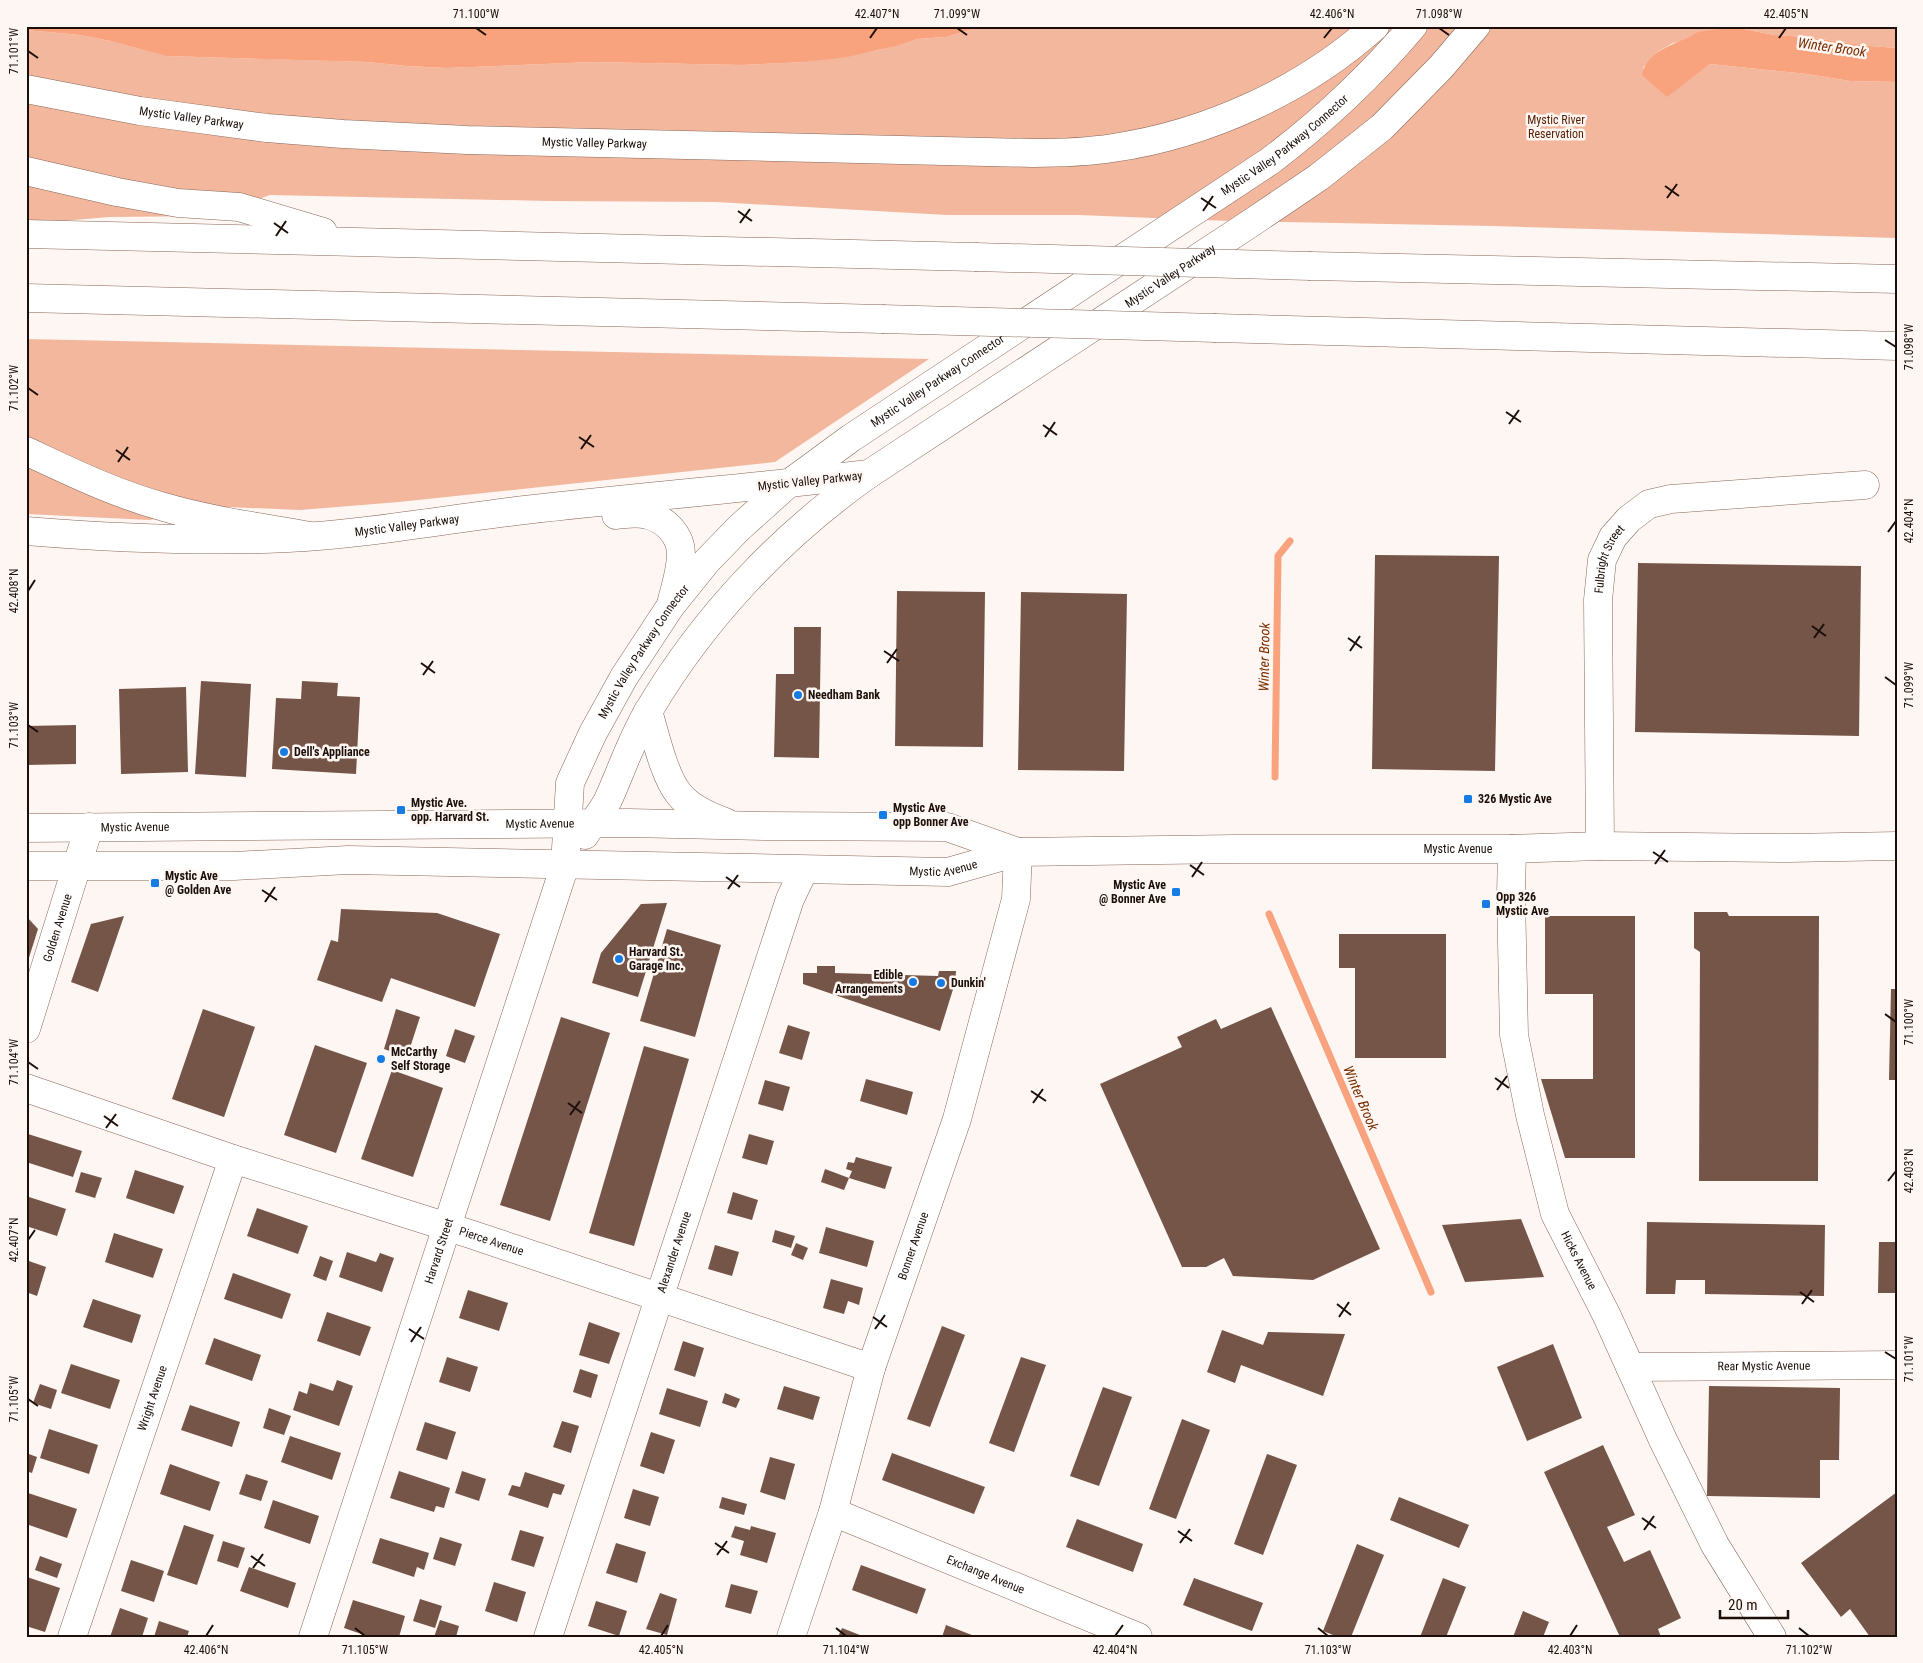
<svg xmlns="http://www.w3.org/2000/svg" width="1923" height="1663" font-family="'Roboto Condensed',sans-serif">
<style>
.green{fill:#f3b79d}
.water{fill:#f8a37e}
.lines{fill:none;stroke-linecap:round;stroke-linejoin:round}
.stream{stroke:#f8a37e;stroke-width:7}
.building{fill:#755547}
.minor-casing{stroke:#886758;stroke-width:29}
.major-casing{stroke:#886758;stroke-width:29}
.highway-casing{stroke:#886758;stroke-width:29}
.minor{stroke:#fff;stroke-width:28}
.major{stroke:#fff;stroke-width:28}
.highway{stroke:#fff;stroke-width:28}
.highway-bridge-casing{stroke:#886758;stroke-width:29;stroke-linecap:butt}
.highway-bridge{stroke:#fff;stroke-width:28}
.ticks{fill:none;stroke:#1c0f09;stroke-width:2}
.poi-dot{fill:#167ce4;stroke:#fef6f2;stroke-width:2}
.labels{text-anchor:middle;stroke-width:5;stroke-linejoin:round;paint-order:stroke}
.street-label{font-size:12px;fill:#1c0f09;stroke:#fef6f2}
.park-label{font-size:12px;fill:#531f03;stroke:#fef6f2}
.poi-label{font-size:12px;font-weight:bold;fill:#1c0f09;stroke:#fef6f2;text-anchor:start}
.water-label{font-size:14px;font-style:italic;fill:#782e01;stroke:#fef6f2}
.neatline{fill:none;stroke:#1c0f09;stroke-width:2}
.ticks-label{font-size:12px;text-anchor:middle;fill:#1c0f09}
</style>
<rect width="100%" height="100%" fill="#fef6f2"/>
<g class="green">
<polygon points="983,26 1897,26 1897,48 1870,46 1807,37 1774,35 1739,28 1673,43 1659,51 1643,68 1667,96 1710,64 1807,74 1850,81 1897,82 1897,238 1493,226 1229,221 1079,215 947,215 716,202 549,201 270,195 212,216 109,217 26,224 26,30 80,35 110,41 167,56 367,62 407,66 446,68 593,62 742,65 806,62 879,50 917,39 946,37"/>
<polygon points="26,339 929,359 775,462 399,502 300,510 227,507 149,520 26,514"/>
</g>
<g class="water">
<polygon points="26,26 983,26 946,37 917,39 896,46 847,57 806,62 742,65 593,62 446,68 407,66 367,62 166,56 110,41 80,35 26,30"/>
<path d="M1739,28l35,7 33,2 63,9 27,2v34l-47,-1 -43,-7 -97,-10 -43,33 -25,-22c4,-21 26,-29 43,-36 5,-2 10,-6 14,-7 13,-3 27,-3 40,-4z"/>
</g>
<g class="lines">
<g class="stream">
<polyline points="1275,777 1278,556 1290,541"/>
<polyline points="1269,914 1431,1292"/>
</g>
</g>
<g class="building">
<polygon points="1375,555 1499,556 1495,771 1372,769"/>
<polygon points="1638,563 1861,566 1859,736 1635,732"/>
<polygon points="897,591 985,592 983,747 895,746"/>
<polygon points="1021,592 1127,594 1124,771 1018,770"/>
<polygon points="794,627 821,627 819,758 774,757 776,674 794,674"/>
<polygon points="201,681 251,684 246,777 195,774"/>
<polygon points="302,681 338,683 337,696 360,697 356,774 272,769 276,698 301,699"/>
<polygon points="186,687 188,772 121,774 119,689"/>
<polygon points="76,725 76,764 26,765 26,726"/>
<polygon points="667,903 638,997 592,983 601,953 641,904"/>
<polygon points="341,909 437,913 500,934 475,1007 391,978 382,1002 317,980 331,940 338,942"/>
<polygon points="1694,912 1727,912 1729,916 1819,916 1818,1181 1699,1181 1700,952 1694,948"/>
<polygon points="26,916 38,929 27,964 26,964"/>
<polygon points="124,916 98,992 71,982 91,924"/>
<polygon points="1545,916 1635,916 1635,1158 1565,1158 1541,1079 1593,1079 1593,994 1545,994"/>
<polygon points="667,929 721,945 695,1037 640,1021"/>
<polygon points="1339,934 1446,934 1446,1058 1355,1058 1355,968 1339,968"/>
<polygon points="817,966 835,966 835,973 938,976 939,971 956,971 955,983 940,1031 803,984 803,973 817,973"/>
<polygon points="1891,989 1897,989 1897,1080 1889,1080"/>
<polygon points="1271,1007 1380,1249 1313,1280 1233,1276 1224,1258 1206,1267 1182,1267 1100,1084 1182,1047 1177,1037 1216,1019 1221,1029"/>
<polygon points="203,1009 255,1027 224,1117 172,1099"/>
<polygon points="396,1009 420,1017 407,1057 384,1049"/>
<polygon points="561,1017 610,1033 550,1221 500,1205"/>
<polygon points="788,1025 810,1032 802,1060 779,1053"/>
<polygon points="455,1029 475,1036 465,1063 446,1056"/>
<polygon points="315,1045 367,1063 336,1153 284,1135"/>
<polygon points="644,1046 689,1059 634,1246 589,1233"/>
<polygon points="392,1070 443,1088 413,1177 361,1159"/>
<polygon points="866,1079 913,1092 907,1115 860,1101"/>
<polygon points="765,1080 790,1087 783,1111 758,1104"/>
<polygon points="28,1134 82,1151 73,1177 26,1162 26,1139"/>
<polygon points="749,1134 774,1141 767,1165 742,1158"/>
<polygon points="856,1157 892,1167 885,1189 849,1178 852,1171 846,1169 848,1162 854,1163"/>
<polygon points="825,1169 849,1178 844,1190 821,1182"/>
<polygon points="135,1170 184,1186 174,1214 126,1198"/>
<polygon points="81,1172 102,1178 95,1198 75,1192"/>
<polygon points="733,1192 758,1200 752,1220 727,1213"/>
<polygon points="26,1196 66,1209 57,1236 26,1226"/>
<polygon points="257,1208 308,1226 298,1254 247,1236"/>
<polygon points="1521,1219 1544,1277 1465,1282 1442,1225"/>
<polygon points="1647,1222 1825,1225 1824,1296 1705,1294 1705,1280 1676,1280 1675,1294 1646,1294"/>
<polygon points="826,1227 874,1241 867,1267 819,1253"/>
<polygon points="775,1230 795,1236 791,1248 772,1242"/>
<polygon points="114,1233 163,1249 153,1278 105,1262"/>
<polygon points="1879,1242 1897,1242 1897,1293 1878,1293"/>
<polygon points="796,1243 808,1248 803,1260 791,1255"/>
<polygon points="715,1245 739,1252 732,1276 708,1269"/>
<polygon points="347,1252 376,1262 380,1253 394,1258 382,1292 339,1277"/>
<polygon points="320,1256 333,1261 326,1281 313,1276"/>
<polygon points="26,1260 46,1267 37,1296 26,1292"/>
<polygon points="233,1273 291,1294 282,1319 224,1299"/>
<polygon points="831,1279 863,1288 859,1305 848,1301 844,1314 823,1308"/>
<polygon points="468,1290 508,1303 499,1331 459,1318"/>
<polygon points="93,1299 141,1315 132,1343 83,1327"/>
<polygon points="327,1312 371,1327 360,1356 317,1341"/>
<polygon points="589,1322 620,1333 609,1364 579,1355"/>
<polygon points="942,1326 965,1335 930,1427 907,1419"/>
<polygon points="1222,1330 1263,1345 1268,1332 1345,1334 1323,1396 1241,1365 1235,1383 1207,1372"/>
<polygon points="214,1338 261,1355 252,1381 205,1364"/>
<polygon points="683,1341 704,1348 695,1377 674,1370"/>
<polygon points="1553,1344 1582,1418 1527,1441 1497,1367"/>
<polygon points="447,1357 478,1367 470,1392 439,1382"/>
<polygon points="1021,1357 1046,1365 1014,1452 989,1443"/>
<polygon points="71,1364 120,1380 110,1409 61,1393"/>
<polygon points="580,1369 598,1375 591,1398 573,1392"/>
<polygon points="337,1380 353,1386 339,1426 293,1410 299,1391 307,1394 310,1383 333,1391"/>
<polygon points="40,1384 57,1390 51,1409 33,1403"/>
<polygon points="784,1386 820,1397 813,1420 777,1409"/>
<polygon points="1709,1386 1840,1388 1839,1460 1820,1460 1820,1498 1707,1496"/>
<polygon points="1103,1387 1132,1397 1099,1486 1070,1476"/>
<polygon points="667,1388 708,1401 700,1427 659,1414"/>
<polygon points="725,1393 740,1399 736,1408 722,1403"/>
<polygon points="190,1405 240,1422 232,1447 181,1430"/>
<polygon points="269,1408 291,1416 284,1435 263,1428"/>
<polygon points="1182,1419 1210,1430 1176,1519 1149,1509"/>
<polygon points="562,1421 579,1426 571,1453 553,1447"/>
<polygon points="425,1422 456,1432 447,1460 416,1450"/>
<polygon points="49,1429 98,1445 89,1474 40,1458"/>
<polygon points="651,1432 675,1440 664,1474 640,1466"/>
<polygon points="290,1436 341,1453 332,1480 281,1462"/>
<polygon points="1603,1445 1635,1515 1607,1527 1624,1562 1650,1550 1681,1618 1658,1629 1661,1637 1620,1637 1544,1472"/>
<polygon points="26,1453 37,1457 32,1473 26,1471"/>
<polygon points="892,1453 985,1487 974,1514 882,1480"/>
<polygon points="1267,1454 1297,1465 1263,1555 1234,1544"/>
<polygon points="770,1457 795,1464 785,1500 760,1492"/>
<polygon points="170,1464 220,1482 210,1511 160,1494"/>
<polygon points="399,1471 450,1488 444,1508 436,1506 434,1512 390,1498"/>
<polygon points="462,1471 486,1479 479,1501 455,1493"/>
<polygon points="525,1472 565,1485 561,1495 553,1493 548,1508 508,1495 512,1485 520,1487"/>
<polygon points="246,1474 268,1481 261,1501 239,1494"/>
<polygon points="633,1489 659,1497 650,1526 624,1518"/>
<polygon points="1897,1492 1897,1637 1870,1637 1850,1609 1841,1617 1801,1563"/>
<polygon points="28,1493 77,1509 67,1538 26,1524"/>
<polygon points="722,1497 747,1504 744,1515 719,1508"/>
<polygon points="1399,1497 1469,1525 1459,1548 1390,1520"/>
<polygon points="273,1500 319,1516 310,1544 264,1528"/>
<polygon points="1077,1519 1143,1544 1133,1572 1066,1547"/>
<polygon points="184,1525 214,1535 197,1585 167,1575"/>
<polygon points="735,1526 750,1530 751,1526 776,1533 767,1563 740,1555 744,1541 731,1537"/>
<polygon points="520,1530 544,1537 534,1567 511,1560"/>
<polygon points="440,1537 462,1544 455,1566 433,1559"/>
<polygon points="380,1538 429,1553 424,1570 417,1567 414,1577 372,1563"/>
<polygon points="223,1541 245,1548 238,1568 217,1561"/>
<polygon points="616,1543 646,1552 637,1583 606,1573"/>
<polygon points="1357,1544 1384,1555 1351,1637 1338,1637 1323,1631"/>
<polygon points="40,1556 62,1564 57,1578 35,1570"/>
<polygon points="131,1560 164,1571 154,1602 121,1591"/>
<polygon points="861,1565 926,1589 917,1614 852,1590"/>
<polygon points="249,1567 296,1583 288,1608 240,1591"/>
<polygon points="27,1577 60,1588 45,1632 26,1626"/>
<polygon points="1194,1578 1263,1603 1252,1631 1183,1605"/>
<polygon points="1443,1578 1466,1587 1446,1637 1420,1637"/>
<polygon points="494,1582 526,1592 517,1622 485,1611"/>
<polygon points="731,1584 758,1591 751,1614 725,1607"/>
<polygon points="660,1593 677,1599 667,1635 646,1629"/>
<polygon points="420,1599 442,1606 435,1628 413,1621"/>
<polygon points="353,1600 405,1616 399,1637 370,1637 344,1628"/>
<polygon points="596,1601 627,1611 619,1636 588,1626"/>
<polygon points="120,1608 148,1618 142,1637 110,1637"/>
<polygon points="1523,1611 1549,1622 1543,1637 1513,1637"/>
<polygon points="440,1620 459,1626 456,1637 434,1637"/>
<polygon points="159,1621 189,1631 187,1637 154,1637"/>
<polygon points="946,1625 977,1637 942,1637"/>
<polygon points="842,1628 865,1637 838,1637"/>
</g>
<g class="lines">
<g class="minor-casing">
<g id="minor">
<path id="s1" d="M1600,846l-2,-246 4,-40 11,-23 16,-18 20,-15 22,-5 194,-14"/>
<path id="s2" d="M1512,849l-1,47 3,139 16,80 25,99 52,102 56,124 52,105 57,92"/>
<path id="s3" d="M26,1029l63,-202"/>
<path id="s4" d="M26,1088l207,71 237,75 401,134"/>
<path id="s5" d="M1630,1367l267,-2"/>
<path id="s6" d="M833,1512l305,125"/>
<path id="s7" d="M72,1637l161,-478"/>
<path id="s8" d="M548,1637l242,-738 14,-29"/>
<path id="s9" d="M791,1637l42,-125 38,-144 86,-249 59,-220 2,-47"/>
</g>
</g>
<g class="major-casing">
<g id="major">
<path id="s10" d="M26,89l114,22 127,17 76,6 124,6 566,13c27,0 54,-1 80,-5 95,-14 191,-58 262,-122"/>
<path d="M616,515c11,-1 21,-3 32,0 17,4 33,20 33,39 0,15 -5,31 -9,46"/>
<path id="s11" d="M26,531c87,7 174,11 262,7 79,-4 158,-19 237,-28 88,-10 176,-18 264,-27"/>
<path d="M648,711c7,23 16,65 31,83 11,14 29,22 46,28"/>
<path id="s12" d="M26,828l603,-5 135,3 183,1 71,25"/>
<path d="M585,835c7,-12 17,-23 23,-35 14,-31 24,-62 41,-90 55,-93 132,-174 220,-236"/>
<path id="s13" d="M26,866h208l114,-6 600,12 70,-20 217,-3h277l88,-3 188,2 109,-2"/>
<path id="s14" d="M313,1637l252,-772 5,-82 23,-50 31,-56 46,-70 37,-46 32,-33 50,-45"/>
</g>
</g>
<g class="highway-casing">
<g id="highway">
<polyline points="26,171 117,192 178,203 239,207 323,232"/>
<polyline points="26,234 975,257"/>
<polyline points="1311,266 1897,279"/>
<polyline points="26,298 882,319"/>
<polyline points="1216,328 1897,346"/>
<path d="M26,451c45,21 90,43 138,56 47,14 97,20 145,29"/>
<path id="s15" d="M791,482l60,-44 419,-277c53,-40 100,-84 143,-135"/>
<path id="s16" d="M789,483l80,-9 382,-251 68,-46 63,-50 59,-60 35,-41"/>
</g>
</g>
<use href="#minor" class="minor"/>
<use href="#major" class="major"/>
<use href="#highway" class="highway"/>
<g class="highway-bridge-casing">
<g id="highway-bridge">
<polyline points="975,257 1311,266"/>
<polyline points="882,319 1216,328"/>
</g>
</g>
<use href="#highway-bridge" class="highway-bridge"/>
</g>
<path class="ticks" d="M476,28l10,7M957,28l10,7M1439,28l10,7M870,38l7,-10M1324,38l8,-10M1779,38l7,-10M28,51l10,7M1665,186l14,10M1201,198l15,10M1667,198l10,-14M738,211l14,10M1203,211l10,-15M274,223l14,10M740,223l10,-14M276,236l10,-15M1885,340l11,7M28,388l10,7M1506,412l15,10M1509,424l10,-14M1043,425l14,10M579,437l15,10M1045,437l10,-15M581,449l10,-14M116,450l14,10M118,462l10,-15M1888,532l8,-11M28,591l7,-11M1812,626l14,10M1348,638l14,10M1814,638l10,-14M884,651l15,10M1350,651l10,-15M421,663l14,10M887,663l10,-14M423,675l10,-14M1885,677l11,8M28,725l10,7M1653,852l15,10M1655,864l10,-14M1190,865l14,10M726,877l14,10M1192,877l10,-15M728,889l10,-14M262,890l15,10M265,902l10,-15M1885,1014l11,8M28,1062l10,7M1495,1078l14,10M1497,1090l10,-14M1031,1091l15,10M568,1103l14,10M1033,1103l10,-14M570,1115l10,-14M104,1116l14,10M106,1128l10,-14M1888,1181l8,-10M28,1240l7,-10M1800,1292l14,10M1337,1304l14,11M1802,1304l10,-14M873,1317l14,10M1339,1317l10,-15M409,1329l15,10M875,1329l10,-14M411,1342l10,-15M1885,1352l11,7M28,1399l10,7M1642,1518l14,10M1644,1530l10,-14M1178,1531l14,10M715,1543l14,10M1180,1543l10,-14M717,1555l10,-14M251,1556l14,10M253,1568l10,-14M355,1628l10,8M836,1628l10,8M1318,1628l10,8M1799,1628l10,8M206,1636l7,-11M661,1636l7,-11M1115,1636l8,-11M1570,1636l7,-11"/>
<g class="poi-dot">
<circle cx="798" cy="695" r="5"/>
<circle cx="284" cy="752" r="5"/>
<rect x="1463" y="794" width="10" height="10" rx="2.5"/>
<rect x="396" y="805" width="10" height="10" rx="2.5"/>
<rect x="878" y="810" width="10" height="10" rx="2.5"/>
<rect x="150" y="878" width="10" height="10" rx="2.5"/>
<rect x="1171" y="887" width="10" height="10" rx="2.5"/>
<rect x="1481" y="899" width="10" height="10" rx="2.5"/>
<circle cx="619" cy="959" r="5"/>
<circle cx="913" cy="982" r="5"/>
<circle cx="941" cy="983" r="5"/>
<circle cx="381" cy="1059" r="5"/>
</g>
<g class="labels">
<g class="street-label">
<text dy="4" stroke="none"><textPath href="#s10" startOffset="168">Mystic Valley Parkway</textPath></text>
<text dy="4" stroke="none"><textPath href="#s10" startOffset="572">Mystic Valley Parkway</textPath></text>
<text dy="4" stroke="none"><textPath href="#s15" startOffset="598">Mystic Valley Parkway Connector</textPath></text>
<text dy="4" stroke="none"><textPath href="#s16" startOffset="441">Mystic Valley Parkway</textPath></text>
<text dy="4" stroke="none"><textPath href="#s15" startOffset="178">Mystic Valley Parkway Connector</textPath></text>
<text transform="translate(810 481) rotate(-6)" y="4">Mystic Valley Parkway</text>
<text dy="4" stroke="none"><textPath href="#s11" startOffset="382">Mystic Valley Parkway</textPath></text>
<text dy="4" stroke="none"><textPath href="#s1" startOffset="289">Fulbright Street</textPath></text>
<text dy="4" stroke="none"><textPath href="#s14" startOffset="1045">Mystic Valley Parkway Connector</textPath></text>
<text dy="4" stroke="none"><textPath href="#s12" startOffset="514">Mystic Avenue</textPath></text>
<text dy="4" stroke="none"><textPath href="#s12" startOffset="109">Mystic Avenue</textPath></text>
<text dy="4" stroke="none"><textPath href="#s13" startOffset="1435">Mystic Avenue</textPath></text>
<text dy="4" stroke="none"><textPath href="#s13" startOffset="918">Mystic Avenue</textPath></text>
<text dy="4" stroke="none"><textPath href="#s3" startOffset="106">Golden Avenue</textPath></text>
<text dy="4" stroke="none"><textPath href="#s4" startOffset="490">Pierce Avenue</textPath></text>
<text dy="4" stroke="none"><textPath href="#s9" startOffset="410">Bonner Avenue</textPath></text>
<text dy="4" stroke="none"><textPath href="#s14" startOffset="406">Harvard Street</textPath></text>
<text dy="4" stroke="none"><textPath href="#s8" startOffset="405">Alexander Avenue</textPath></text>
<text dy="4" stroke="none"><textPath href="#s2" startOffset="422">Hicks Avenue</textPath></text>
<text dy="4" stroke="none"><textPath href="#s5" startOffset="134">Rear Mystic Avenue</textPath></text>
<text dy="4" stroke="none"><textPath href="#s7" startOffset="252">Wright Avenue</textPath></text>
<text dy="4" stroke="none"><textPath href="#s6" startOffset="165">Exchange Avenue</textPath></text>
</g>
<g class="park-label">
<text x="1556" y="124">Mystic River<tspan x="1556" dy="14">Reservation</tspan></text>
</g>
<g class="poi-label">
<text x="808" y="699">Needham Bank</text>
<text x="294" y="756">Dell's Appliance</text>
<text x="1478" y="803">326 Mystic Ave</text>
<text x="411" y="807">Mystic Ave.<tspan x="411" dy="14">opp. Harvard St.</tspan></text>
<text x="893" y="812">Mystic Ave<tspan x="893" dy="14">opp Bonner Ave</tspan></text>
<text x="165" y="880">Mystic Ave<tspan x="165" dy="14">@ Golden Ave</tspan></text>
<text x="1166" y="889" text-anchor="end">Mystic Ave<tspan x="1166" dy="14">@ Bonner Ave</tspan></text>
<text x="1496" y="901">Opp 326<tspan x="1496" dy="14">Mystic Ave</tspan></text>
<text x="629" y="956">Harvard St.<tspan x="629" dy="14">Garage Inc.</tspan></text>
<text x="903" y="979" text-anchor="end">Edible<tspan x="903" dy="14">Arrangements</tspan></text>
<text x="951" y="987">Dunkin'</text>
<text x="391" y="1056">McCarthy<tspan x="391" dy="14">Self Storage</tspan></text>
</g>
<g class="water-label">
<text transform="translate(1832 47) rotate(8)" y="5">Winter Brook</text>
<text transform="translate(1264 657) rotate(-89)" y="5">Winter Brook</text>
<text transform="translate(1361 1098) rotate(67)" y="5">Winter Brook</text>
</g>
</g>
<rect width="1923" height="1663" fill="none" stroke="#fef6f2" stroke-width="55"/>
<path d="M1720 1610v8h68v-8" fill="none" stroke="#1c0f09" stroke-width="2.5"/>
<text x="1728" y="1610" font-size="15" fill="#1c0f09" stroke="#fef6f2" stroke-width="4" paint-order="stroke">20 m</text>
<rect x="28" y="28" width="1868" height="1608" class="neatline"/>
<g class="ticks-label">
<text x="476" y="18">71.100°W</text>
<text x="877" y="18">42.407°N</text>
<text x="957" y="18">71.099°W</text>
<text x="1332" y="18">42.406°N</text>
<text x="1439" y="18">71.098°W</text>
<text x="1786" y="18">42.405°N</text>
<text transform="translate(14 51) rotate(-90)" y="4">71.101°W</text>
<text transform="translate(1909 347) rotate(-90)" y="4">71.098°W</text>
<text transform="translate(14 388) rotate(-90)" y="4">71.102°W</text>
<text transform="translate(1909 521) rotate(-90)" y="4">42.404°N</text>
<text transform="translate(14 591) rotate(-90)" y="4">42.408°N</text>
<text transform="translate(1909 685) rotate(-90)" y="4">71.099°W</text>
<text transform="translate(14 725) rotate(-90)" y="4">71.103°W</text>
<text transform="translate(1909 1022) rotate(-90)" y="4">71.100°W</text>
<text transform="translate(14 1062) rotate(-90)" y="4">71.104°W</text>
<text transform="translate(1909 1171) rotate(-90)" y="4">42.403°N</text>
<text transform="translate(14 1240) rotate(-90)" y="4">42.407°N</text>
<text transform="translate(1909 1359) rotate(-90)" y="4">71.101°W</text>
<text transform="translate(14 1399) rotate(-90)" y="4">71.105°W</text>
<text x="206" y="1654">42.406°N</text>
<text x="365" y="1654">71.105°W</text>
<text x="661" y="1654">42.405°N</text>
<text x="846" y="1654">71.104°W</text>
<text x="1115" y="1654">42.404°N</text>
<text x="1328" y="1654">71.103°W</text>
<text x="1570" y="1654">42.403°N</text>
<text x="1809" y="1654">71.102°W</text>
</g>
</svg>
